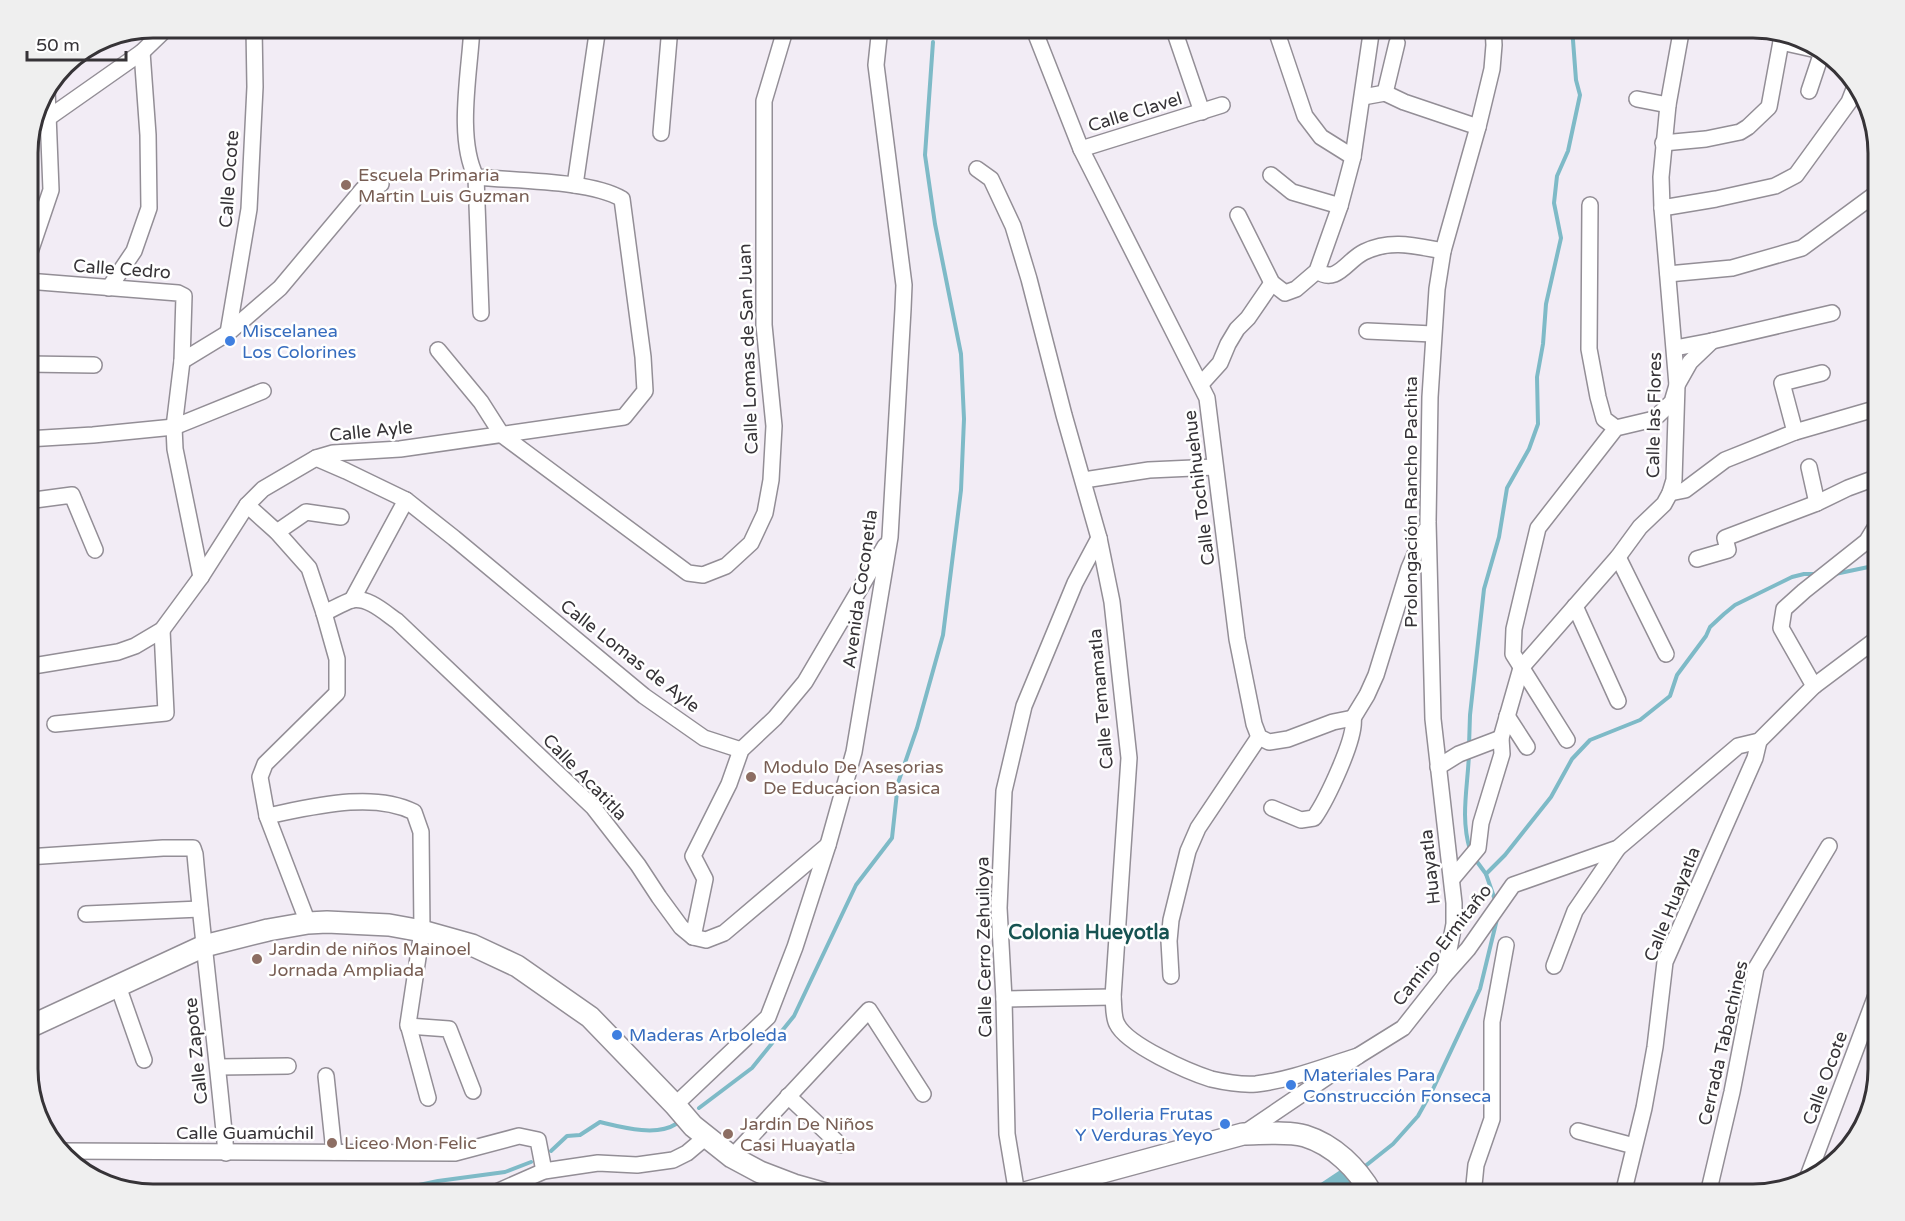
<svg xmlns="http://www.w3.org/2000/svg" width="1905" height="1221" font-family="'Varela Round',sans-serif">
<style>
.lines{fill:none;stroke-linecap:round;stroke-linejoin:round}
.stream{stroke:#7ebac7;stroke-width:4}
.river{stroke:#7ebac7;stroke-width:24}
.minor-casing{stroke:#938e96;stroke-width:18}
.secondary-casing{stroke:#938e96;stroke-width:24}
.minor{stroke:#fff;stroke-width:15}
.secondary{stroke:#fff;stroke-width:21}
.education-dot{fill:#8d6e63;stroke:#fff;stroke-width:2}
.shop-dot{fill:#3f7fe0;stroke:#fff;stroke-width:2}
.labels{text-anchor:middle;stroke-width:5;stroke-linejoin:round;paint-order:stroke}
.street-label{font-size:18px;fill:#363337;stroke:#fff}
.education-label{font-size:18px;fill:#785e54;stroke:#fff;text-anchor:start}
.shop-label{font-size:18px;fill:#366cbe;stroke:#fff;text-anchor:start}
.neighbourhood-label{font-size:20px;font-weight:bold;fill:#175352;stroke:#fff}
.rim{fill:none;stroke:#363337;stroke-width:3}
</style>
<rect width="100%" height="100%" fill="#f2ecf5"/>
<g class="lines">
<g class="stream">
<polyline points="1835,574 1878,565"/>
<polyline points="1469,746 1470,715 1484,589 1499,537 1507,488 1529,449 1538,424 1537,377 1543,344 1546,304 1561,238 1554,203 1557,176 1568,151 1580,95 1576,80 1572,27"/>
<path d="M1469,753c-1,33 -9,64 1,97"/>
<polyline points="1475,859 1486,874"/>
<polyline points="1495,900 1486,874 1505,855 1551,797 1572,759 1590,740 1640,720 1670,696 1677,675 1706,636 1710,627 1724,614 1735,605 1792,577 1804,574 1815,574"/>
<polyline points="699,1108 752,1068 794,1016 856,885 892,838 898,783 917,728 943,635 961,490 964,419 961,354 935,224 925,155 933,42"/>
<path d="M551,1151l16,-15 13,-1 20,-13c21,5 56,15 76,2"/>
<polyline points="1364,1167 1393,1144 1418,1116 1433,1089 1480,989 1497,919"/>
<polyline points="376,1194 438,1181 505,1172 531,1162"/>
</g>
<polyline class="river" points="1326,1194 1347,1180"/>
<g class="minor-casing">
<g id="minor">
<path d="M472,27c-2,44 -16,110 4,150l5,136"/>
<polyline points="1033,27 1081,149 1207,398 1237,639 1254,724 1259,737 1269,742 1288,739 1333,722 1353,718"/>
<polyline points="1173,27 1202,112"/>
<polyline points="1275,27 1305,116 1321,137 1353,157"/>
<polyline points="1781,42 1826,52"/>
<polyline points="1809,91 1823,49"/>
<polyline points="1385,93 1397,43"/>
<polyline points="1363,97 1385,93 1404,102 1478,127"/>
<polyline points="1637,99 1668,105"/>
<polyline points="31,130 142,52 168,27"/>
<polyline points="661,133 670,27"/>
<polyline points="1663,143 1706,139 1740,132 1748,127 1769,107 1782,36"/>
<polyline points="1081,149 1222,105"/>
<path d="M977,169l14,10 22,47 16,53 35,136 35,123 13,64 17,156 -16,239c1,8 0,20 4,27 10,21 72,48 94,55 13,3 32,6 45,5 35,-4 69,-18 102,-28"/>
<polyline points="1271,175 1292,192 1340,206"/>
<polyline points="575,185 598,27"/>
<polyline points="1590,205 1589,349 1598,397 1604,419 1616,428"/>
<polyline points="1662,208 1716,199 1775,186 1796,175 1849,102 1856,84"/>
<polyline points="1238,215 1272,283 1285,293 1296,289 1317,271 1340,206 1353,157 1372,27"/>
<polyline points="27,261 51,190 47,89"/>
<path d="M1317,271c20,14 30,-11 47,-19 27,-13 51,-6 79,-1"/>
<polyline points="1668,274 1732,268 1802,248 1878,192"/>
<polyline points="27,281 178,293 184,296 182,361 174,427 175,449 201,577"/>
<polyline points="109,288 134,251 149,208 148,135 142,52"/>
<polyline points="1367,331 1433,334"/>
<polyline points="228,333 249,209 255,87 254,27"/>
<polyline points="1675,348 1712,341 1832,313"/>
<polyline points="438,350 481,402 502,435 688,573 703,575 726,566 751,543 765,513 771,480 774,426 764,325 764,101 786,27"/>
<polyline points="182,361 228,333 280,288 363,189 381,184"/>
<polyline points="27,364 94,365"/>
<polyline points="1201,384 1220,363 1228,344 1237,329 1248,318 1272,283"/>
<polyline points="1795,432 1878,408"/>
<polyline points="27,439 93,435 174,427 263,391"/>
<polyline points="316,458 346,471 406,500 454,538 644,696 704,738 741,750"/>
<polyline points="1809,467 1817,503"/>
<polyline points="1084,480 1149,470 1215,467"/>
<polyline points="1670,493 1685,490 1725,460 1795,432 1782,383 1822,373"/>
<polyline points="27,501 72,495 95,550"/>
<polyline points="247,505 277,532 309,568 324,613 337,659 337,693 265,764 260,777 267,816 308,923"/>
<polyline points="277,532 306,512 341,517"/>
<polyline points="1618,557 1666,654"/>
<polyline points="1697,559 1728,550 1725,538 1817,503 1848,488 1878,477"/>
<polyline points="352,600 406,500"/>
<polyline points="1575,606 1618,701"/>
<path d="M324,613c9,-4 19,-10 28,-13 16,-3 32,12 45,21l196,186 45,58 21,32 22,30 12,10 13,3 18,-7 104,-88"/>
<path d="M27,667l91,-15 17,-6 27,-16 39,-53 46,-72 16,-16 53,-31 17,-5 67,-4 224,-32 21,-26 -2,-34 -21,-158c-32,-19 -108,-18 -146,-22"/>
<polyline points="1814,686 1781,628 1784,609 1804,591 1867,541 1878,523"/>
<polyline points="1507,716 1527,747"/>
<polyline points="1353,718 1367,695 1376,675 1409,568 1425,531"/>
<polyline points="55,724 166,713 162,630"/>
<polyline points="1567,740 1513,654 1514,629 1538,528 1616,428 1654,419 1672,402 1677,385 1690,362 1712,341"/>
<polyline points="1438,767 1459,754 1501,738"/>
<path d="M1272,808l29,12 13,-2c12,-17 43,-81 39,-100"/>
<path d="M267,816c45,-9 105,-25 147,-4l7,20 1,99 -14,93 20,74"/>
<path d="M27,857l136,-9h30l2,6c9,100 22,199 31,299"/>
<polyline points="1452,879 1478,848 1481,823 1502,754 1501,738 1521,668 1618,557 1640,527 1664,504 1670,493 1674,480 1677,385 1662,208 1661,177 1668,105 1682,27"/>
<polyline points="86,914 200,909"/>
<polyline points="693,937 705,879 693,856 729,784 741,750 775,718 805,682 885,546"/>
<polyline points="1554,966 1575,911 1618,848"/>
<polyline points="1171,976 1169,941 1171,920 1188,851 1198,828 1259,737"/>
<polyline points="1444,976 1454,924 1454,903 1433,719 1428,522 1430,397 1437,289 1443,251 1478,127 1492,69 1494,45 1493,27"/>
<polyline points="118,986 144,1060"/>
<polyline points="1004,999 1113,997"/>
<polyline points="408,1026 449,1029 473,1091"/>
<polyline points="218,1067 288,1066"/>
<polyline points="326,1076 334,1152"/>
<polyline points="788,1096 840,1145"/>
<polyline points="675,1105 768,1017 795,947 828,845 854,752 890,537 903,309 904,285 876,65 880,27"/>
<polyline points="1578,1131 1634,1146"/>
<polyline points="1243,1134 1358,1056 1403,1028 1444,976 1468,949 1513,885 1618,848 1738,746 1759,741 1814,686 1878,638"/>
<polyline points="62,1151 455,1153 519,1136 538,1140 544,1171"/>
<polyline points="732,1157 869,1010 923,1094"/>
<polyline points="1807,1179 1878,990"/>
<polyline points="492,1194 544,1171 598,1163 637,1165 673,1160 687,1153 706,1137"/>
<polyline points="1017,1194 1007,1134 1004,999 999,908 1004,791 1024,706 1075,583 1099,538"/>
<polyline points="1404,1194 1407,1192"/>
<polyline points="1475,1194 1474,1185 1476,1165 1492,1119 1492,1022 1506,945"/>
<polyline points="1623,1194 1644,1108 1655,1047 1665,962 1755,758 1759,741"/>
<polyline points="1708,1194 1732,1092 1756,968 1829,846"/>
</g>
</g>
<g class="secondary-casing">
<g id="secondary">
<polyline points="27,1028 204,946 268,930 308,923 327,922 389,925 422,931 472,945 517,966 590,1017 675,1105 693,1126 732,1157 760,1172 794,1185 826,1194"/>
<path d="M1021,1194l222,-60c18,0 45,-3 62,2 29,9 52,32 67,58"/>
</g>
</g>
<use href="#minor" class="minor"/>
<use href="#secondary" class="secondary"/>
</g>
<g class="education-dot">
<circle cx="346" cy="185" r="6"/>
<circle cx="751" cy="777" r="6"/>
<circle cx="257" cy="959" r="6"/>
<circle cx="728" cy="1134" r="6"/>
<circle cx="332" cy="1143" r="6"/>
</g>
<g class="shop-dot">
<circle cx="230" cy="341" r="6"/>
<circle cx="617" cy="1035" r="6"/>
<circle cx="1291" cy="1085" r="6"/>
<circle cx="1225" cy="1124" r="6"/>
</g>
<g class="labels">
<g class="street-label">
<text transform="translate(1135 112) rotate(-17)" y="6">Calle Clavel</text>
<text transform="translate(229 179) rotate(-86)" y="6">Calle Ocote</text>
<text transform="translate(122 269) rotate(4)" y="6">Calle Cedro</text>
<text transform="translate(748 349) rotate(-92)" y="6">Calle Lomas de San Juan</text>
<text transform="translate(1654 415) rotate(-89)" y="6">Calle las Flores</text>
<text transform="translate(371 431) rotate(-6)" y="6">Calle Ayle</text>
<text transform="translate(1199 488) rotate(-97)" y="6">Calle Tochihuehue</text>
<text transform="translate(1411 502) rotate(-90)" y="6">Prolongación Rancho Pachita</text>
<text transform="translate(860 589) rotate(-82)" y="6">Avenida Coconetla</text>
<text transform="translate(630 656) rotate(38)" y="6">Calle Lomas de Ayle</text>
<text transform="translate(1101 699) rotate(-95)" y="6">Calle Temamatla</text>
<text transform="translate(585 777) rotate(46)" y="6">Calle Acatitla</text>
<text transform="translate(1430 867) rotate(-96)" y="6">Huayatla</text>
<text transform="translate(1672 904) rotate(-68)" y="6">Calle Huayatla</text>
<text transform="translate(1442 945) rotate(-52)" y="6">Camino Ermitaño</text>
<text transform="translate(984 947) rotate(-91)" y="6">Calle Cerro Zehuiloya</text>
<text transform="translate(1723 1043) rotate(-77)" y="6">Cerrada Tabachines</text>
<text transform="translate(196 1051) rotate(-96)" y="6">Calle Zapote</text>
<text transform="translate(1825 1078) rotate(-70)" y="6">Calle Ocote</text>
<text x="245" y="1139">Calle Guamúchil</text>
</g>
<g class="education-label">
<text x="358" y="181">Escuela Primaria<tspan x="358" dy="21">Martin Luis Guzman</tspan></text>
<text x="763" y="773">Modulo De Asesorias<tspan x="763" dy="21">De Educacion Basica</tspan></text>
<text x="269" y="955">Jardin de niños Mainoel<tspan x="269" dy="21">Jornada Ampliada</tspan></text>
<text x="740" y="1130">Jardin De Niños<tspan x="740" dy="21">Casi Huayatla</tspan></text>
<text x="344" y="1149">Liceo Mon Felic</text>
</g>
<g class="shop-label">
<text x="242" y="337">Miscelanea<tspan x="242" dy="21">Los Colorines</tspan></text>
<text x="629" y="1041">Maderas Arboleda</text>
<text x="1303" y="1081">Materiales Para<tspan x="1303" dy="21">Construcción Fonseca</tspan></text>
<text x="1213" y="1120" text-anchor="end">Polleria Frutas<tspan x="1213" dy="21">Y Verduras Yeyo</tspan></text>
</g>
<g class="neighbourhood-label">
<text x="1089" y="939">Colonia Hueyotla</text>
</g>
</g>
<path d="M0 0H1905V1221H0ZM153 38H1753A115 115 0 0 1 1868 153V1069A115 115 0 0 1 1753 1184H153A115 115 0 0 1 38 1069V153A115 115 0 0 1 153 38Z" fill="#efefef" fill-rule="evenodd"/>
<path class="rim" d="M153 38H1753A115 115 0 0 1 1868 153V1069A115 115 0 0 1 1753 1184H153A115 115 0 0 1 38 1069V153A115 115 0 0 1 153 38Z"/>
<path d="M27 51v9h99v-9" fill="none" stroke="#363337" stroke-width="3"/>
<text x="36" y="51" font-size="18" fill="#363337" stroke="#ffffff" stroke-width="4.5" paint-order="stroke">50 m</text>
</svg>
